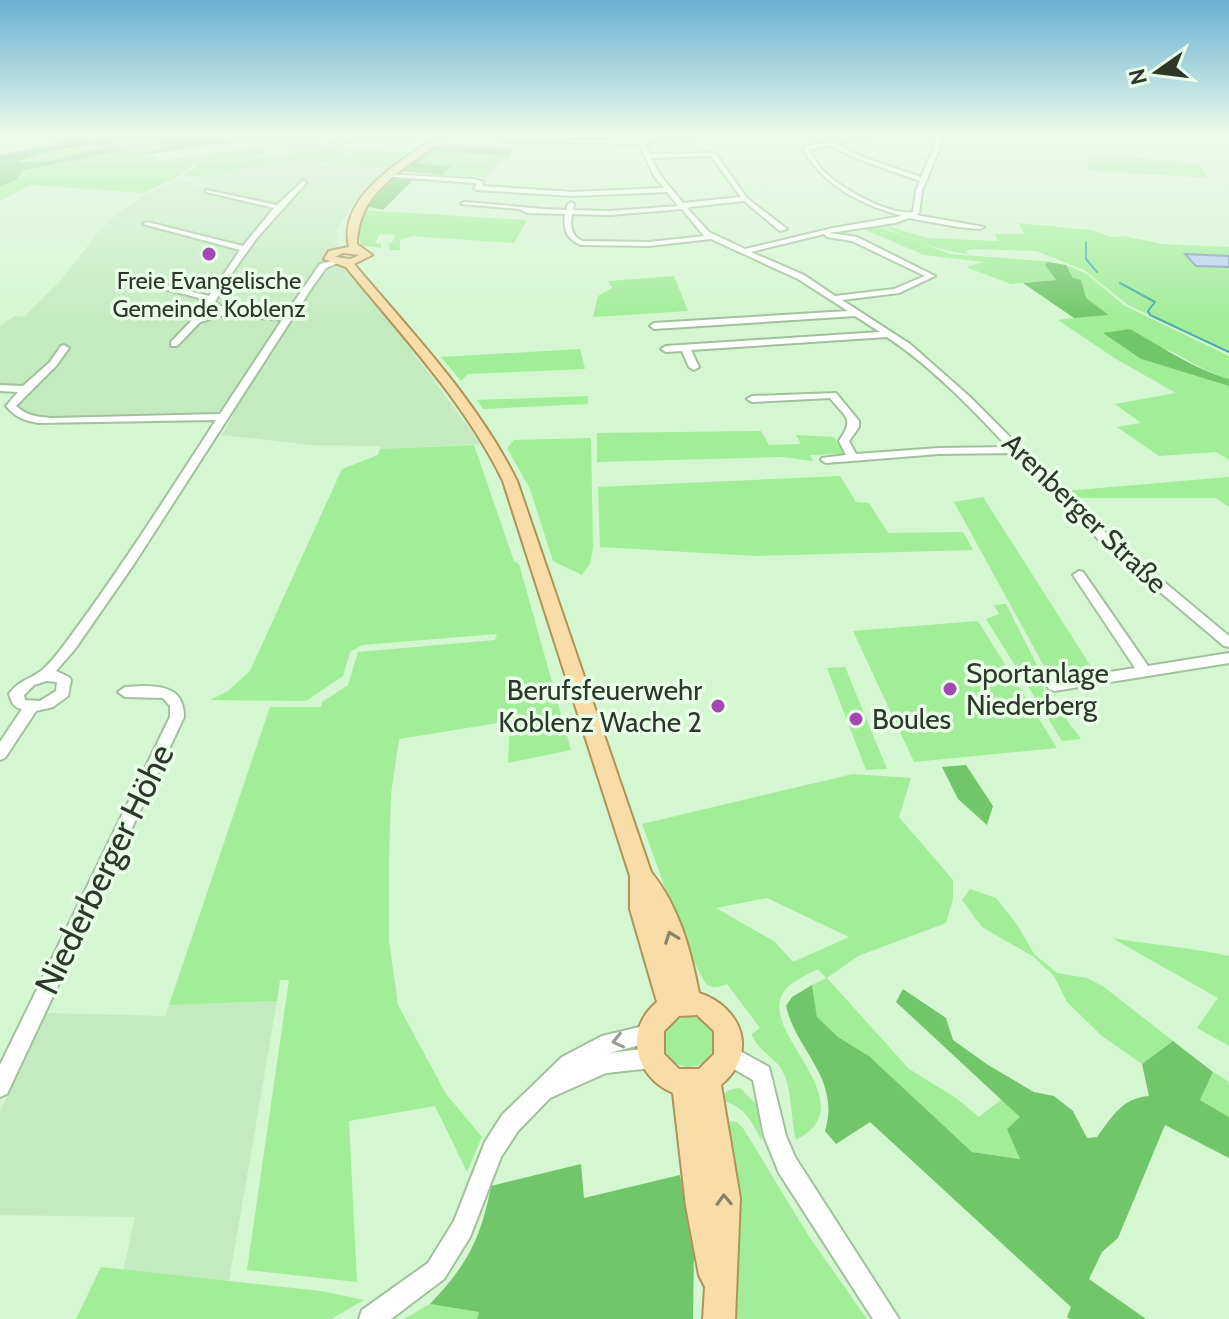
<svg xmlns="http://www.w3.org/2000/svg" width="1229" height="1319" font-family="Cabin,sans-serif">
<style>
.built{fill:#c4ebc0}
.green{fill:#a1ed98;fill-rule:evenodd}
.forest{fill:#72c66a}
.lines{fill:none;stroke-linecap:round;stroke-linejoin:round}
.stream{stroke:#4aabb3;stroke-width:2}
.building{fill:#b7cdf5;stroke:#8298be;stroke-width:2}
.minor-casing{stroke:#a0c19c;stroke-width:4}
.major-casing{stroke:#ae9556;stroke-width:4}
.minor{fill:#fff;fill-rule:evenodd}
.major{fill:#f8dda8;fill-rule:evenodd}
.oneway{stroke:#888363}
.oneway2{stroke:#969c94}
.poi-dot{fill:#a448b3;stroke:#eaffe8;stroke-width:3}
.labels{text-anchor:middle;stroke-width:7;stroke-linejoin:round;paint-order:stroke}
.far-poi-label{font-size:24px;fill:#2c392a;stroke:#eaffe8}
.street-label{font-size:28px;fill:#2c392a;stroke:#eaffe8}
.poi-label{font-size:28px;fill:#2c392a;stroke:#eaffe8;text-anchor:start}
.near-street-label{font-size:34px;fill:#2c392a;stroke:#eaffe8}
</style>
<rect width="100%" height="100%" fill="#d4f6d0"/>
<g class="built">
<polygon points="280,163 393,167 362,193 336,230 338,248 323,257 330,262 345,264 367,290 481,444 380,449 381,446 311,445 222,435 233,415 43,418 26,415 20,409 18,402 27,391 0,389 0,326 15,316 24,317 62,279 99,231 111,219 145,195 181,178 199,187 208,184 193,179 220,171"/>
<polygon points="277,1001 229,1281 123,1272 135,1217 0,1215 0,1112 45,1013 165,1016 169,1005"/>
</g>
<g class="green">
<path d="M273,136h45l-14,4 21,5 -17,6 18,-4 26,2 -16,14c-17,0 -35,-2 -52,-1 -19,2 -87,18 -100,14l15,-13h-4l-17,14 -35,16 -112,-8 -31,16v-14l16,-7 8,-10 97,-20 -7,-5 -69,17 -28,1 18,-6 1,-3 80,-15 29,-1 24,10 -22,5 17,7 99,-14 5,8 -65,8 91,-9 -16,-7 -9,-9z"/>
<polygon points="356,149 411,152 390,167 335,165"/>
<polygon points="432,151 514,156 499,163 486,177 443,175 451,167 418,164"/>
<polygon points="1101,154 1200,164 1208,178 1085,170 1090,157"/>
<polygon points="363,210 527,220 514,243 412,236 400,240 400,250 390,250 388,243 392,243 395,235 380,234 375,243 381,243 381,248 361,245 359,235 355,235"/>
<path d="M1018,223l73,7 20,7 13,-1 38,8 67,3v106l-101,-48 -44,-35 -48,-19 -62,-2 -8,2 2,3c-32,-4 -60,-15 -88,-30l48,14 70,3 -3,-7h29z"/>
<polygon points="875,225 950,254 1057,262 1048,262 1057,280 1011,284 966,267 984,262 924,255 859,227"/>
<path d="M1066,265l21,9 38,32 104,50v23c-23,-6 -39,-19 -61,-29l-27,9 88,27v74l-13,-8 -57,4 -42,-29 24,-4 -26,-19 61,-11 -60,-34 -58,-39 50,-6 -23,-16z"/>
<polygon points="674,276 688,311 593,317 598,296 612,288 608,281"/>
<polygon points="580,349 585,369 468,374 461,381 441,357"/>
<polygon points="588,396 588,404 483,409 477,400"/>
<polygon points="761,431 769,445 801,444 796,435 834,437 844,454 810,455 813,461 782,457 597,462 597,433"/>
<polygon points="591,438 593,548 590,564 582,575 553,561 530,489 507,448 514,440"/>
<polygon points="474,445 514,561 519,564 571,750 508,763 510,721 399,739 391,794 389,860 389,940 398,1005 446,1094 482,1137 467,1172 435,1106 349,1121 357,1282 247,1270 289,980 280,980 277,1001 169,1005 270,707 321,707 322,702 348,685 358,652 495,640 497,634 362,645 350,652 343,676 306,701 210,700 228,691 250,671 342,469 378,455 380,449"/>
<polygon points="840,476 856,502 869,503 888,533 963,532 973,550 756,556 600,547 598,487"/>
<polygon points="1229,477 1229,507 1216,498 1072,498 1065,491"/>
<polygon points="983,497 1097,676 1060,681 1050,677 954,502"/>
<polygon points="1006,604 1046,683 1043,688 1081,739 1062,741 986,619 999,614 994,605"/>
<polygon points="978,621 1057,748 914,762 853,631"/>
<polygon points="845,667 887,769 866,770 827,668"/>
<path d="M853,774l58,4 -12,39 54,63v19l-7,24 -88,33 -31,22 82,91 47,29 23,19 23,-18 19,18v42l-49,-7 -103,-96 -31,-19 -21,-20 -5,-32 14,-7 -8,-9c-11,6 -29,13 -35,24 -25,41 85,109 13,147 -5,-19 -4,-52 -13,-68 -8,-16 -26,-21 -31,-38l8,-6 -33,-44c-5,2 -12,5 -18,2 -13,-6 -58,-139 -67,-162zM767,898l82,39 -56,25 -18,-20 -59,-34z"/>
<polygon points="970,889 996,898 1018,926 1034,954 1057,973 1087,978 1104,987 1173,1041 1142,1064 1102,1036 1067,1002 1054,976 1034,957 982,927 962,900"/>
<path d="M1112,938c40,7 77,9 117,18v90l-32,-18 21,-30z"/>
<circle cx="689" cy="1042" r="25"/>
<polygon points="1213,1072 1229,1082 1229,1117 1200,1100"/>
<path d="M740,1088l17,17 5,37c-10,-21 -17,-36 -42,-42 4,-9 10,-11 20,-12z"/>
<polygon points="722,1121 737,1122 743,1128 808,1235 867,1319 731,1319"/>
<polygon points="101,1267 321,1291 364,1300 331,1319 76,1319"/>
<polygon points="430,1304 480,1312 477,1319 404,1319"/>
</g>
<g class="forest">
<polygon points="65,136 91,137 74,143 105,136 221,136 232,140 273,136 150,154 145,153 168,147 145,138 116,139 110,144 61,148 17,162 45,162 114,145 123,150 24,170 16,180 0,187 0,155 66,141 63,139"/>
<polygon points="440,144 513,149 508,156 432,151 418,164 452,166 443,175 400,171"/>
<polygon points="391,178 414,179 383,210 365,206 379,188"/>
<polygon points="1048,262 1066,265 1073,278 1081,280 1086,298 1109,315 1074,318 1023,283 1056,280 1045,265"/>
<path d="M1130,329c30,17 66,41 99,50v7l-88,-27 -38,-26z"/>
<polygon points="966,765 993,806 987,825 958,799 942,767"/>
<path d="M812,985l5,32 21,20 31,19 103,96 48,7 -13,-30 13,-12 -124,-115 7,-13 43,29 7,22 35,25 46,27 20,4 19,15 14,27 10,-1c16,-21 25,-39 52,-41l-7,-32 31,-23 40,31 -13,28 29,17v41l-64,-33 -47,113 -16,14 -13,27 57,40h-76l-3,-2 4,-10 -201,-185 -34,22 -11,-13c16,-53 -29,-80 -39,-125l6,-9z"/>
<path d="M581,1164l3,34 96,-23 14,78 -1,66h-216l2,-7 -49,-8c37,-39 51,-65 61,-118z"/>
</g>
<g class="lines">
<g class="stream">
<polyline points="0,159 127,136"/>
<polyline points="1086,242 1086,259 1097,272"/>
<polyline points="1120,283 1155,302 1148,311 1150,315 1229,352"/>
</g>
</g>
<polygon class="building" points="1185,254 1229,256 1229,267 1196,266"/>
<g class="lines">
<g class="minor-casing">
<g id="minor">
<polygon points="358,136 367,136 332,146 329,144"/>
<polygon points="370,136 408,138 405,140"/>
<path d="M635,136l53,2 -45,3 7,13 65,-1 32,45 40,31 -7,2 -36,-30 -55,6 -1,2 21,23 36,17 88,-21 69,-12c-43,-13 -74,-27 -99,-66l4,-4 65,-10 -37,8 27,13 59,20 14,-32 -1,-9h6l1,9 -19,46 -3,22 -3,2 68,12 -4,2 -22,-2 -49,-9 -14,5 -66,10 28,4 78,39 -36,17 -57,7 68,44 60,53 140,140 119,99v11l-5,-1 -122,-103 -88,-90 -75,1 -113,9 -5,-3 1,-2 24,-3 -7,-14c16,-23 7,-23 -9,-43l-78,4 -5,-3 5,-3 84,-3 23,28v6l-10,14 7,13 83,-6 69,-1c-37,-39 -76,-80 -121,-110l-196,13 8,17 -5,3 -5,-3 -7,-16 -16,1 -5,-3 5,-3 214,-14 -25,-16 -201,13 -4,-3 4,-3 194,-12 -50,-32 -87,-40 -62,7 -68,-1c-15,-6 -18,-16 -16,-31l-37,-1 -9,-4 -58,-5 3,-2c35,2 68,7 102,8l2,-6 3,-2 3,2 -1,6 37,1 68,-5 -11,-14 -94,4 -96,-6 -3,-2 3,-4 -3,-1 -92,-7 3,-2 89,5 9,3 -1,4 91,6 91,-4 -10,-12 -15,-32 -136,-3 134,-1zM829,145l29,14 62,22 -4,10 -3,21c-24,4 -78,-26 -93,-45 -4,-5 -7,-11 -11,-17zM711,156l30,41 -58,6 -23,-28 -9,-17zM682,209l22,27 -55,6 -67,-1c-11,-6 -12,-15 -10,-27l38,1zM824,234l3,3 25,4 73,35 -31,13 -59,7 -31,-21 -53,-23z"/>
<path d="M304,180l2,3 -50,56 -31,44 -10,19 15,10 55,3 35,-51 16,-4 4,2 -14,6 -13,18 -179,278 -59,85 -19,22 13,6 2,3 -3,16 -15,11 -17,4 -31,47 -5,2v-18l22,-33c-9,-2 -10,-6 -13,-15 9,-13 17,-13 29,-21 11,-7 21,-22 29,-32 53,-71 101,-147 149,-221l-177,3c-14,-2 -24,-6 -33,-17l12,-14 -18,-1v-6l23,1 27,-24 11,-16 3,-1 5,3 -13,18 -40,40c11,10 22,11 36,12l168,-4 62,-94 -58,-5 -24,7 -23,24h-6v-4l23,-24 24,-7 -10,-6 -1,-5 -78,-20v-4l80,20 31,-46 -97,-26 4,-2 96,24 31,-38 -68,-16v-2l71,15zM46,681l11,1 -1,9 -16,10 -15,-1 -1,-5 10,-10z"/>
<polygon points="1079,571 1083,572 1148,666 1229,653 1229,663 1054,691 1049,689 1047,686 1049,683 1054,681 1135,668 1073,575"/>
<path d="M144,686c23,0 40,5 40,31l-177,377 -7,3v-32l170,-348v-11l-7,-8 -38,-1 -7,-5 7,-5z"/>
<polygon points="648,1025 655,1027 658,1034 655,1041 609,1053 652,1048 659,1051 662,1058 659,1065 652,1068 606,1073 550,1098 518,1131 501,1157 470,1237 444,1279 391,1319 359,1319 362,1310 428,1263 454,1221 485,1142 502,1115 562,1057 602,1036"/>
<polygon points="729,1045 769,1067 786,1136 795,1157 899,1319 873,1319 779,1173 764,1136 753,1080 722,1062 719,1055 722,1048"/>
</g>
</g>
<g class="major-casing">
<path id="major" d="M438,136h9c-38,32 -89,52 -90,108l15,11 -18,9c58,69 123,136 163,217l134,391c28,34 40,79 48,121 43,14 60,60 22,92l19,113 -5,121h-32l2,-32 -6,-12 -13,-69 -13,-113c-38,-16 -50,-63 -16,-91l-27,-93v-33l-127,-395c-38,-79 -102,-146 -157,-214l-22,-8 5,-8 20,-4c-12,-51 54,-87 89,-111zM343,253l17,2 -10,4 -15,-2zM697,1015l17,16v23l-15,15h-20l-15,-15v-23l15,-15z"/>
</g>
<use href="#minor" class="minor"/>
<use href="#major" class="major"/>
</g>
<defs><path id="oneway-chevron" d="M-2-3.5L2.5 0L-2 3.5" fill="none" stroke-width="1.6" stroke-linecap="round" stroke-linejoin="round" transform="scale(2)"/></defs>
<g class="oneway">
<use href="#oneway-chevron" transform="translate(671 937) rotate(-110)"/>
<use href="#oneway-chevron" transform="translate(724 1200) rotate(-92)"/>
</g>
<use class="oneway2" href="#oneway-chevron" transform="translate(618 1041) rotate(167)"/>
<linearGradient id="sky" x2="0" y2="1"><stop stop-color="#69b0d3"/><stop offset="0.42" stop-color="#ecfbea"/><stop offset="1" stop-color="#ecfbea" stop-opacity="0"/></linearGradient>
<rect width="1229" height="321" fill="url(#sky)"/>
<g class="poi-dot">
<circle cx="209" cy="254" r="8"/>
<circle cx="950" cy="689" r="8"/>
<circle cx="718" cy="706" r="8"/>
<circle cx="856" cy="719" r="8"/>
</g>
<g class="labels">
<g class="far-poi-label">
<text x="209" y="289">Freie Evangelische<tspan x="209" dy="28">Gemeinde Koblenz</tspan></text>
</g>
<g class="street-label">
<text transform="translate(1085 513) rotate(44)" y="10">Arenberger Straße</text>
</g>
<g class="poi-label">
<text x="966" y="683">Sportanlage<tspan x="966" dy="32">Niederberg</tspan></text>
<text x="702" y="700" text-anchor="end">Berufsfeuerwehr<tspan x="702" dy="32">Koblenz Wache 2</tspan></text>
<text x="872" y="729">Boules</text>
</g>
<g class="near-street-label">
<text transform="translate(104 869) rotate(-64)" y="12">Niederberger Höhe</text>
</g>
</g>
<g transform="translate(1157 72) rotate(256)" stroke="#eaffe8" stroke-width="6" paint-order="stroke">
<path d="M0-6L14 30L0 20L-14 30Z" fill="#2c392a"/>
<text y="-12" font-size="22" font-weight="bold" text-anchor="middle" fill="#2c392a">N</text>
</g>
</svg>
